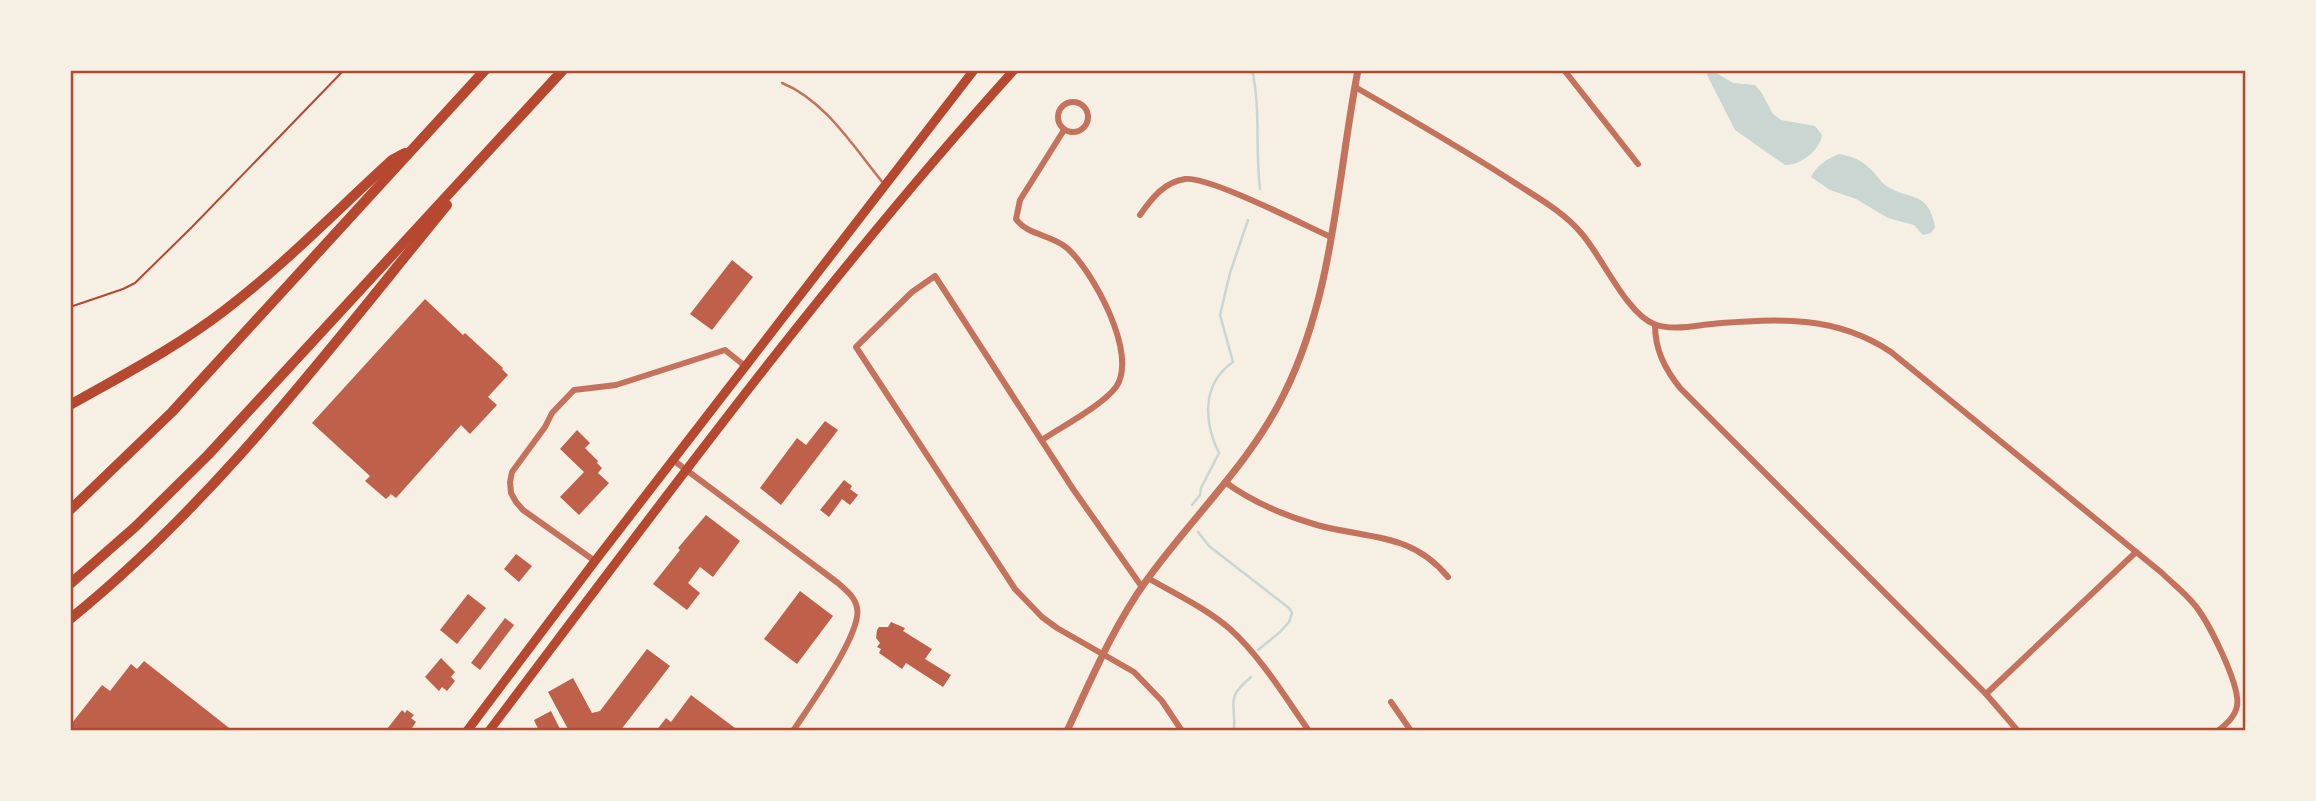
<svg xmlns="http://www.w3.org/2000/svg" width="2316" height="801" font-family="Jost,sans-serif">
<style>
.water{fill:#c9d6d2}
.lines{fill:none;stroke-linecap:round;stroke-linejoin:round}
.stream{stroke:#c9d6d2;stroke-width:2.5}
.building{fill:#bf614a}
.path{stroke:#b5482f;stroke-width:2}
.service{stroke:#c5725c;stroke-width:2.5}
.minor{stroke:#c5725c;stroke-width:6}
.tertiary{stroke:#c5725c;stroke-width:7}
.primary{stroke:#b5482f;stroke-width:9}
.motorway{stroke:#b5482f;stroke-width:10}
.neatline{fill:none;stroke:#b5482f;stroke-width:2.5}
</style>
<rect width="100%" height="100%" fill="#f6efe4"/>
<g class="water">
<path d="M1708,71l7,1 18,11 22,2 6,7 12,22 8,6 34,6 7,9c-2,15 -22,31 -37,30l-50,-35 -28,-55z"/>
<path d="M1839,154c17,3 26,8 37,21 3,4 8,10 12,12 23,14 40,3 47,40l-4,6 -8,2 -9,-10 -26,-7 -32,-19 -26,-9 -19,-13c6,-12 16,-18 28,-23z"/>
</g>
<g class="lines">
<g class="stream">
<path d="M1252,70c9,39 3,79 8,119"/>
<path d="M1192,505l8,-10 1,-7 18,-35c-15,-30 -18,-69 14,-91l-13,-47 10,-42 18,-53"/>
<polyline points="1198,532 1209,546 1289,608 1292,613 1289,622 1280,632 1258,650"/>
<path d="M1234,731c2,-31 -9,-32 17,-54"/>
</g>
</g>
<g class="building">
<polygon points="732,260 753,277 712,330 690,314"/>
<polygon points="425,299 463,335 465,333 503,368 502,369 508,375 488,397 497,405 470,434 461,425 396,498 391,494 386,499 365,481 370,476 312,423"/>
<polygon points="825,421 838,430 781,505 760,488 797,438 806,445"/>
<polygon points="577,430 590,443 585,448 598,461 597,463 602,468 598,473 609,483 579,515 560,497 584,472 560,449"/>
<polygon points="844,480 852,486 850,489 858,495 850,505 842,499 829,517 820,510"/>
<polygon points="706,515 740,541 713,577 700,567 688,583 700,593 687,610 653,584 680,550 678,548"/>
<polygon points="516,554 532,566 519,582 504,569"/>
<polygon points="800,591 833,616 797,664 764,639"/>
<polygon points="468,594 486,608 457,644 440,630"/>
<polygon points="505,618 514,625 480,670 471,663"/>
<polygon points="891,622 905,628 903,631 932,649 925,659 951,675 943,687 906,663 902,669 879,653 881,649 877,647 880,643 876,638 877,630 879,627 888,627"/>
<polygon points="647,649 670,666 620,731 569,731 548,692 573,678 592,713 600,711"/>
<polygon points="441,658 455,672 451,677 455,681 447,691 442,687 439,691 425,677"/>
<polygon points="144,661 233,731 70,731 70,722 72,723 102,685 110,691 131,664 137,669"/>
<polygon points="691,695 739,731 656,731 666,718 671,722"/>
<polygon points="402,710 405,713 407,710 414,715 411,718 416,722 410,731 390,731 387,729"/>
<polygon points="551,711 561,731 539,731 534,720"/>
</g>
<g class="lines">
<polyline class="path" points="70,307 123,289 135,283 192,227 344,70"/>
<path class="service" d="M782,83c43,17 73,66 102,101"/>
<g class="minor">
<polyline points="1564,70 1638,164"/>
<path d="M1355,87c54,31 108,62 160,96 23,15 49,29 67,51 20,23 45,80 72,90 17,7 39,2 57,0 66,-5 123,-10 180,28l271,221c10,10 22,19 31,30 14,15 48,83 44,103 -2,11 -11,18 -19,25"/>
<circle cx="1073" cy="117" r="15"/>
<path d="M1140,215c12,-17 24,-33 45,-36 24,-3 119,46 146,58"/>
<path d="M1655,325c0,25 10,44 25,63l306,306 32,37"/>
<path d="M1042,440c19,-13 61,-35 74,-53 23,-33 -24,-117 -49,-139 -16,-14 -39,-12 -51,-29l4,-19 44,-70"/>
<path d="M673,460l165,123c8,7 17,14 19,25 6,24 -49,100 -64,123"/>
<path d="M1225,482c26,19 61,34 92,43 51,14 94,7 131,52"/>
<polyline points="595,561 523,510 516,502 511,493 510,482 512,472 545,427 552,413 574,390 616,385 725,350 745,366"/>
<path d="M1148,578c27,16 58,30 82,51 31,28 55,68 79,102"/>
<polyline points="1142,587 1073,489 935,276 912,292 856,347 1015,589 1042,617 1057,628 1134,672 1162,701 1182,731"/>
<polyline points="1986,694 2136,552"/>
<polyline points="1391,702 1411,731"/>
</g>
<path class="tertiary" d="M1067,731c24,-51 46,-104 79,-150 45,-63 104,-117 138,-187 50,-100 53,-216 74,-324"/>
<g class="primary">
<polyline points="467,731 595,561 974,70"/>
<path d="M489,731c169,-224 336,-452 525,-661"/>
</g>
<g class="motorway">
<path d="M70,405c53,-30 107,-58 155,-95 59,-45 112,-100 167,-150l13,-7"/>
<polyline points="70,510 172,412 485,70"/>
<polyline points="70,584 135,527 208,455 563,70"/>
<path d="M70,619c146,-118 259,-270 377,-414"/>
</g>
</g>
<rect width="2316" height="801" fill="none" stroke="#f6efe4" stroke-width="144"/>
<rect x="72" y="72" width="2172" height="657" class="neatline"/>
</svg>
